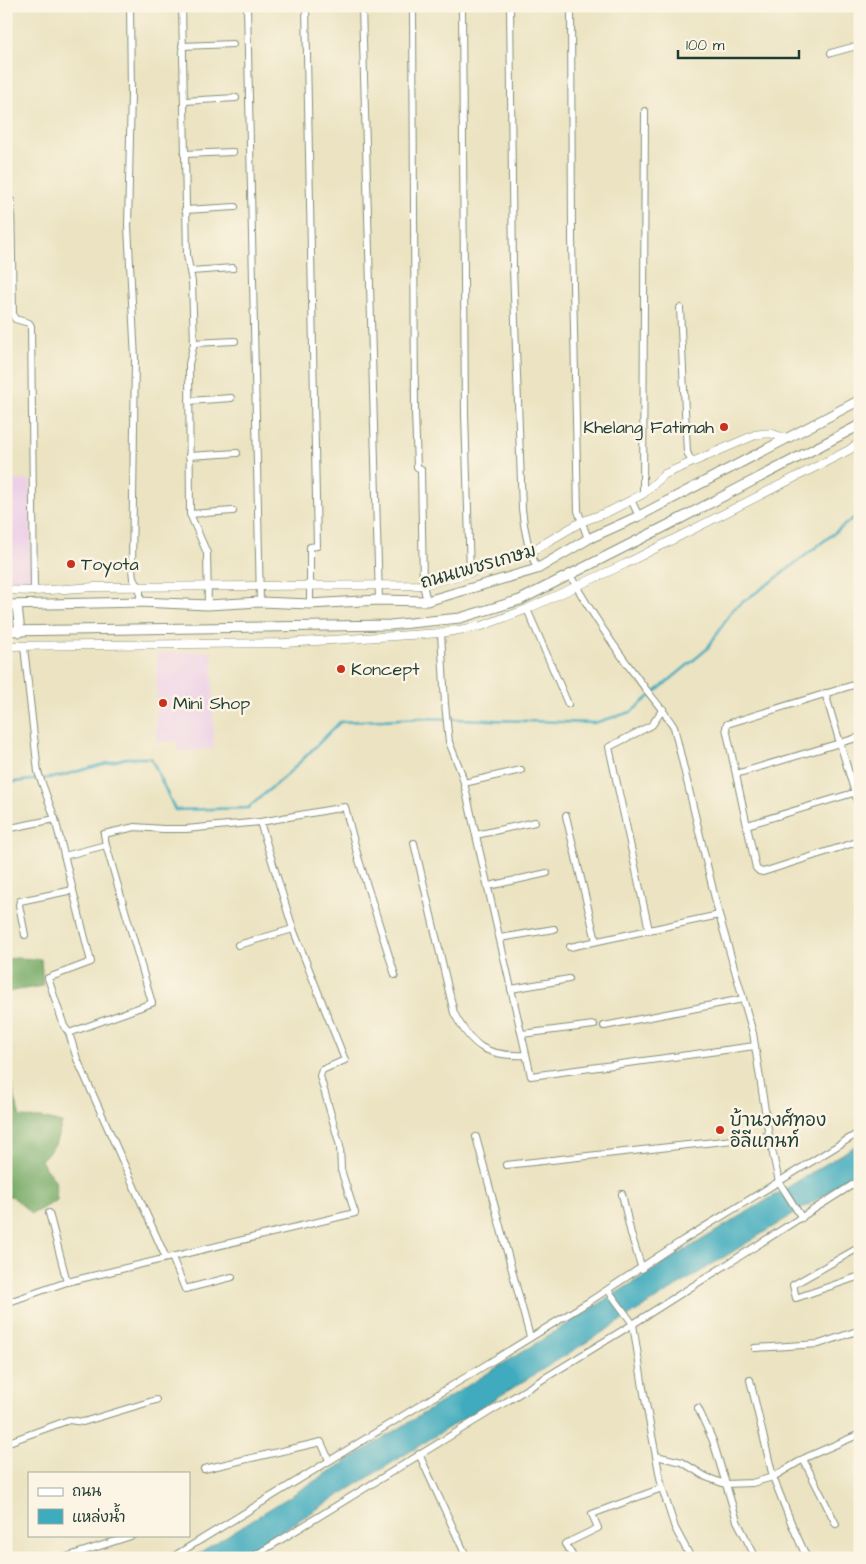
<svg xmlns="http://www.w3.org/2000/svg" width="866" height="1564" font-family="'Architects Daughter','Playpen Sans Thai',sans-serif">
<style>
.built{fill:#edd0e8}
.forest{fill:#77ab67;stroke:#4b744e}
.water{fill:#3fabbe;stroke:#2f7479}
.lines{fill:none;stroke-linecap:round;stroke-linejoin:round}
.stream{stroke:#3fabbe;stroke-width:2.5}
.minor-casing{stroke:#85907a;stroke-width:8}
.tertiary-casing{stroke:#85907a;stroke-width:9}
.secondary-casing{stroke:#85907a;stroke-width:11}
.minor{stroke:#fff;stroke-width:6}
.tertiary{stroke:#fff;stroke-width:8}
.secondary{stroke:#fff;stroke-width:9}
.poi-dot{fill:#c8321e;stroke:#fcf5e5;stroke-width:2}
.labels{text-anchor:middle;stroke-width:5;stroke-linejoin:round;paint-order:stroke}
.poi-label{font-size:18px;fill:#1f3d34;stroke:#fcf5e5;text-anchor:start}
.street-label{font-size:18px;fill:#1f3d34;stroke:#fcf5e5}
</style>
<rect width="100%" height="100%" fill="#fcf5e5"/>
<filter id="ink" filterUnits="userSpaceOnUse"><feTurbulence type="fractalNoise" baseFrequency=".02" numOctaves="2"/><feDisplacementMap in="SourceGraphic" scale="10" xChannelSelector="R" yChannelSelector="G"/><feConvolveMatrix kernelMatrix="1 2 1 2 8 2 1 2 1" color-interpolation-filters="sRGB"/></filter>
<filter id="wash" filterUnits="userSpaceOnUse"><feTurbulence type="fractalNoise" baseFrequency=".0096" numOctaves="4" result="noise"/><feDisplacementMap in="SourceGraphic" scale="20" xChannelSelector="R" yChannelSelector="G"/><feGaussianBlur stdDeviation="1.12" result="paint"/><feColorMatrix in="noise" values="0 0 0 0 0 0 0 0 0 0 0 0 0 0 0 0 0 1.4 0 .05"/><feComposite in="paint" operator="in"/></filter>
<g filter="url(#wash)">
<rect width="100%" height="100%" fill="#ebe3c1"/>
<g class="built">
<polygon points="6,480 30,480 31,579 6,579"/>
<polygon points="212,651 214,749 178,751 177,741 156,742 157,653"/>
</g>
<g class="forest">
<polygon points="17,958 41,959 43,986 6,992 6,959"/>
<polygon points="6,1062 8,1063 12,1087 20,1117 41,1118 62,1123 55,1145 41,1160 45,1168 55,1180 57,1200 32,1214 12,1196 6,1197"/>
</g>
<polygon class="water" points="860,1143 860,1173 238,1558 191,1558 695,1244"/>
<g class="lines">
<polyline class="stream" points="6,783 57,777 126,758 151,758 175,810 248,808 292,770 340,722 422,718 594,723 631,712 707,649 733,609 775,579 860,513"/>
</g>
</g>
<g filter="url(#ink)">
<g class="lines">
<g class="minor-casing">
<g id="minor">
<polyline points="130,6 131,93 128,226 135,359 132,568 133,579 140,587 140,602"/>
<polyline points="182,6 187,255 192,282 194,343 189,364 190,514 207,553 208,605"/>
<polyline points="247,6 260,602"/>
<polyline points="306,6 317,546 310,547 310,604"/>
<polyline points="362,6 379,600"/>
<polyline points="413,6 415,412 417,467 421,469 423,585 427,601"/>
<polyline points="462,6 465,414 470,573"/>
<path d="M510,6l3,262 9,241c2,21 6,40 15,60"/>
<polyline points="571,6 572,239 578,511 588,539"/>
<polyline points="182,46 233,44"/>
<polyline points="831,53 860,45"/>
<polyline points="184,101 236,98"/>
<polyline points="184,154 233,152"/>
<polyline points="11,201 13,315 15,319 29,323 31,326 34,591"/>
<polyline points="185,210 235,207"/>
<polyline points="191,271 233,268"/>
<polyline points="680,308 687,452 692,463"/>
<polyline points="194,343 235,341"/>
<polyline points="189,401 231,398"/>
<polyline points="189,456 237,453"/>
<polyline points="643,494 645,111"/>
<polyline points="631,500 639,516"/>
<polyline points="190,514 233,511"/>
<path d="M570,575c20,36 47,76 72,109 11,15 22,27 32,43l45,188 34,118 16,103 10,46 23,36"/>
<polyline points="527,609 568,704"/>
<polyline points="441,633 445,704 449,742 461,772 464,783 531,1076 755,1046"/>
<polyline points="24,647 38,772 55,819 91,962 48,978 64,1026 69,1033 77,1059 166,1258"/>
<polyline points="860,683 727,724 726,728 756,868 759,871 763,872 860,841"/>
<polyline points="825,693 860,810"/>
<polyline points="736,774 860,737"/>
<polyline points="464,783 521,770"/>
<polyline points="566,816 596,941"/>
<polyline points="747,825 860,791"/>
<polyline points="6,829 55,819"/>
<polyline points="476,835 535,822"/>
<path d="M414,843l40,170c18,34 33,44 72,42"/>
<polyline points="64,856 106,845 104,834 135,827 163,829 186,829 260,822 345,807 358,857 395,975"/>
<polyline points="489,886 547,873"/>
<polyline points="649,930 609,747 652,725 663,709"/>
<polyline points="25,935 19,905 20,901 73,890"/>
<polyline points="500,938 554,929"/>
<polyline points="238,945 293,929"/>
<polyline points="570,947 719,915"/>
<polyline points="511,989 569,979"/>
<polyline points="604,1026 743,999"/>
<polyline points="69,1033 152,1003 106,845"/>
<polyline points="522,1034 594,1025"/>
<polyline points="476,1137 530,1337"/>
<polyline points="506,1165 769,1136"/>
<polyline points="622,1194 631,1234 642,1269"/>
<polyline points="49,1213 67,1282"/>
<polyline points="860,1247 793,1285 796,1298 860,1276"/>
<polyline points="172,1257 185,1289 232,1277"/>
<polyline points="608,1290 633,1324 643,1388 662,1488 675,1528 691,1558"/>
<polyline points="6,1303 67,1282 355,1213 341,1170 340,1146 320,1076 322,1070 345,1060 293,929 260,822"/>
<polyline points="755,1348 819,1344 860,1330"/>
<polyline points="750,1380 773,1477 792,1525 807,1558"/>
<polyline points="698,1408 713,1441 737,1521 756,1558"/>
<polyline points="6,1443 69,1420 83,1422 156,1400"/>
<polyline points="419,1454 467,1558"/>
<polyline points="656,1456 682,1462 706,1477 725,1484 752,1483 773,1477 807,1457 860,1434"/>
<polyline points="803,1459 836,1524"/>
<polyline points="204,1469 321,1442 329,1460"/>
<polyline points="63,1558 134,1535"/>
<polyline points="171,1558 590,1301 683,1240 860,1132"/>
<polyline points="251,1558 633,1324 860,1180"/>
<polyline points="574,1558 565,1544 598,1528 592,1514 662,1488"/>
</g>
</g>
<g class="tertiary-casing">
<g id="tertiary">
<path d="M6,590l28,1 61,-4 328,-2 47,-12 60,-21 51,-30 27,-10 35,-18 22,-20 90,-39c13,-3 19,-2 30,4"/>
<polyline points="6,646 284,643 441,633 482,626 527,609 625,564 849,450 860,442"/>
</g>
</g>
<g class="secondary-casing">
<g id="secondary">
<polyline points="6,605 140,602 208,605 260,602 310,604 379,600 427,601 537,569 588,539 639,516 860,400"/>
<polyline points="17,606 20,632"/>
<polyline points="6,631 390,625 460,618 520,600 672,523 860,425"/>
</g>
</g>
<use href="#minor" class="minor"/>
<use href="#tertiary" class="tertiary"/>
<use href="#secondary" class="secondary"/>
</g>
</g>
<g class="poi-dot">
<circle cx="724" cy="427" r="5"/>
<circle cx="71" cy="564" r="5"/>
<circle cx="341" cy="669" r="5"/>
<circle cx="163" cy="703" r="5"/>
<circle cx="720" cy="1130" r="5"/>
</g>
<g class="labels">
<g class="poi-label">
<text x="714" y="433" text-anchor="end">Khelang Fatimah</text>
<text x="81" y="570">Toyota</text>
<text x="351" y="675">Koncept</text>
<text x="173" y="709">Mini Shop</text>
<text x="730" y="1126">บ้านวงศ์ทอง<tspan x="730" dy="21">อีลีแกนท์</tspan></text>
</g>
<g class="street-label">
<text transform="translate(478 566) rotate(-16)" y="6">ถนนเพชรเกษม</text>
</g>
</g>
<rect width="866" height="1564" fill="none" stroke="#fcf5e5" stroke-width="25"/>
<rect x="28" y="1472" width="162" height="65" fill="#fcf5e5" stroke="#a4ab9e"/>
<rect x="38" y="1488" width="25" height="8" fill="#ffffff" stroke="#a4ab9e"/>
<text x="72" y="1496" font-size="15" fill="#1f3d34">ถนน</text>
<rect x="38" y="1509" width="25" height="15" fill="#3fabbe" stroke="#a4ab9e"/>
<text x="72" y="1522" font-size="15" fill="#1f3d34">แหล่งน้ำ</text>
<path d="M678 50v8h121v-8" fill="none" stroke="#1f3d34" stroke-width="2.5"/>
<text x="686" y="50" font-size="15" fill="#1f3d34" stroke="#fcf5e5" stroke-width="4" paint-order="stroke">100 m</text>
</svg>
